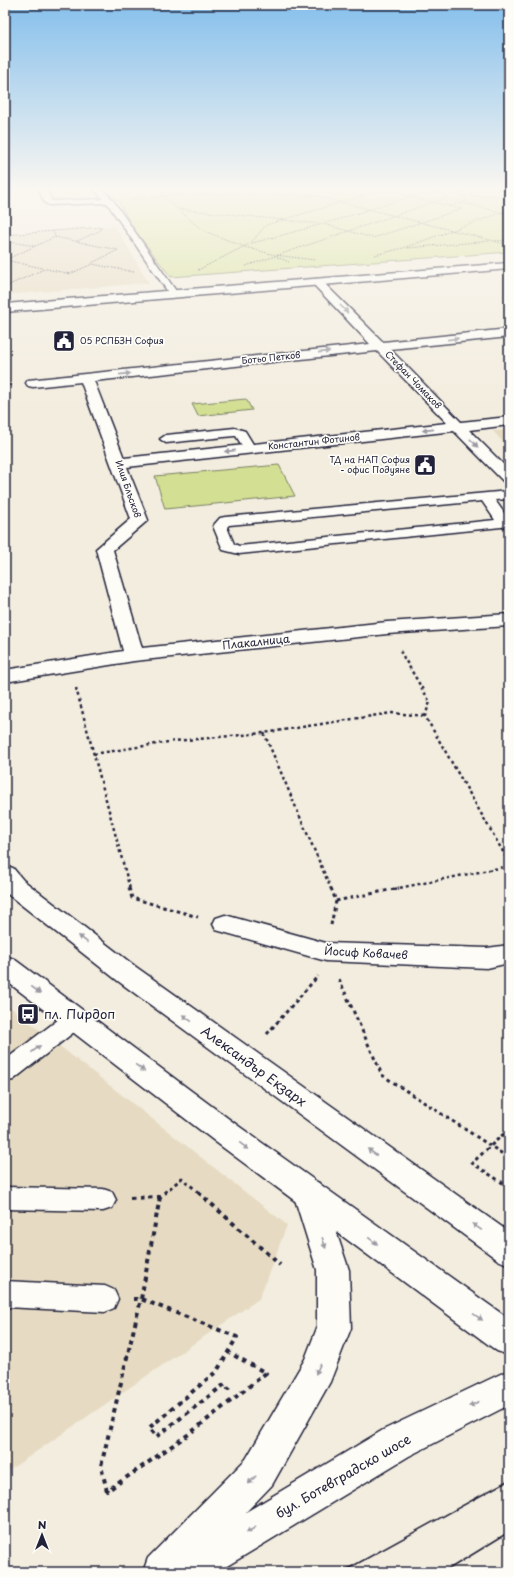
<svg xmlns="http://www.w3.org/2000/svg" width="514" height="1577" font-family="'Playpen Sans',sans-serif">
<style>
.built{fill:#e6dbc2}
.green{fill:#d3df92;stroke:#7a8066}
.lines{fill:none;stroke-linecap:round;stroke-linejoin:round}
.lane-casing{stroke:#22223b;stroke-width:3}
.street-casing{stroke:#22223b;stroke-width:3}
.secondary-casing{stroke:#22223b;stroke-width:3}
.primary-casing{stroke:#22223b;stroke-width:3}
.path-far4{stroke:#22223b;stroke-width:1;stroke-dasharray:1.5 1.5;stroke-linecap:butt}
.path-far3{stroke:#22223b;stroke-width:1.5;stroke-dasharray:2 2;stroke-linecap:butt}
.path-far2{stroke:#22223b;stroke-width:2.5;stroke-dasharray:3 3;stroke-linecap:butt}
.path-far1{stroke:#22223b;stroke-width:3;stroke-dasharray:3.5 3.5;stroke-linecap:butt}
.path{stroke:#22223b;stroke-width:4;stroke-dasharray:4.5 4.5;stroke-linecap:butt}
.lane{fill:#fdfcf7;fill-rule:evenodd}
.street{fill:#fdfcf7;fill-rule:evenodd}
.secondary{fill:#fdfcf7;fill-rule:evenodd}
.primary{fill:#fdfcf7;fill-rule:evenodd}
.tram{stroke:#22223b;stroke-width:1.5}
.oneway{fill:#9a9aa2}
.labels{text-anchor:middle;stroke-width:3.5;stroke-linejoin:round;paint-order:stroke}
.far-poi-label{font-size:9px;fill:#22223b;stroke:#fdfcf7;text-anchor:start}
.far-street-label{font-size:9px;fill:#22223b;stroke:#fdfcf7}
.street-label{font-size:11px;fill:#22223b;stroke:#fdfcf7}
.near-poi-label{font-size:13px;fill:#22223b;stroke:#fdfcf7;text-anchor:start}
.near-street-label{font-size:13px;fill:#22223b;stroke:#fdfcf7}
</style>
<rect width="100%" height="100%" fill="#f3eddf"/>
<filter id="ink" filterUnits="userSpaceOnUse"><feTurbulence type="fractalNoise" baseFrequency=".025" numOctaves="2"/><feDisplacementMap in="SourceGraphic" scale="8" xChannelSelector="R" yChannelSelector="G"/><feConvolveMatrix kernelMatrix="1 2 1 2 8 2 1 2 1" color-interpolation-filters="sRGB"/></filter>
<g filter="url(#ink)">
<g class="built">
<polygon points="115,226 149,283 5,295 5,234"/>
<polygon points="509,430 509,449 493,431"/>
<polygon points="5,1003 287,1225 259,1299 5,1473"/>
</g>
<g class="green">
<polygon points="106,189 509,189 509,252 171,277 133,228 119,202"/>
<polygon points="246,399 252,410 198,416 192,404"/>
<polygon points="279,465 295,496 165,509 155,476"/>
</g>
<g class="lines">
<g class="lane-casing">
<g id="lane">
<polygon points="38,189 46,189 52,201 103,199 94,189 102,189 112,199 176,291 176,295 170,295 107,203 49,205 45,203"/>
<polygon points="235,428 245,431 256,449 254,452 246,452 236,436 234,436 166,443 160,439 166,435"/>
<path d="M509,491v8l-14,1 14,20 -3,6 -5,1 -262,27 -16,-4 -10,-24 7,-8 5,-1zM482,501l13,19 -256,26 -5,-2 -7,-17 2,-2z"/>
<polygon points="75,1010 83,1013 86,1019 83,1025 13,1080 5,1082 5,1060 67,1013"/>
<polygon points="5,1187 103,1189 112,1192 116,1200 112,1208 103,1211 5,1209"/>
<polygon points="5,1281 105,1286 114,1290 118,1299 114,1308 105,1312 5,1307"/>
</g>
</g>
<g class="street-casing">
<g id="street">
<path d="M317,279l4,1 62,62 126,-13v8l-119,12 71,73 48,-5v8l-40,5 40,40v14l-5,-2 -50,-51 -327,36 21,53 -35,30 29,98 245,-26 122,-8v12l-122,8 -253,27 -129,21v-12l118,-19 -27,-102 35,-30 -50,-137 -48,5 -5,-1 -2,-3 2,-3 342,-36 -57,-60 -2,-2 2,-2zM377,351l70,72 -323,35 -30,-77z"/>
<polygon points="225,915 326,943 487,948 509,945 509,963 487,968 326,961 216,930 213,924 216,918"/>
</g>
</g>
<g class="secondary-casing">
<g id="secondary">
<polygon points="509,263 509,269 5,312 5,304"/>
<polygon points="5,866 13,868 23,880 136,967 509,1232 509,1265 498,1260 118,981 5,892"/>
<polygon points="5,956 14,959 237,1125 509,1319 509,1355 497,1351 217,1143 5,980"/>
</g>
</g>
<g class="primary-casing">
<polygon id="primary" points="308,1179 319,1183 323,1193 349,1270 351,1328 330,1382 272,1485 246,1512 383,1430 509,1370 509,1405 409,1456 217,1572 143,1572 148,1558 246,1459 305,1359 317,1328 317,1270 293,1193 297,1183"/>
</g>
<g class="path-far4">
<polyline points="163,189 163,196 202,230 245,247 275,255 315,260"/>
<polyline points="289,189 506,244"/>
<polyline points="390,189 410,197"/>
<polyline points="171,194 193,189"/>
<polyline points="458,194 472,189"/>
<polyline points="164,196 238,194 313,196"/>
<polyline points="464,196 509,196"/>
<polyline points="410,197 449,206"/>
<polyline points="410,197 323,224 373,238 462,209 449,206"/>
<path d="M410,197c17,-5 42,-10 57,2l-4,4 -14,3"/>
<polyline points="133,199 164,196"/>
<polyline points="463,203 509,214"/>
<polyline points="179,209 321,224"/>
<polyline points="5,235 102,227"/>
<polyline points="55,237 118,250 92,263"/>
<polyline points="5,241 35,246"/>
<polyline points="77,241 101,230 100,228"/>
<polyline points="495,241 509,240"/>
<polyline points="250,244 266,225 385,189"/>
<polyline points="407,248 490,241"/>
<polyline points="375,255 403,248 509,210"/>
<polyline points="277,257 289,262"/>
<polyline points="5,260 70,274 92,264 134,272"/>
<polyline points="5,260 55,237 53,231"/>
<polyline points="246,266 446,198"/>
<polyline points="198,270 249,244 323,224"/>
<polyline points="9,285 44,269"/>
</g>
<polyline class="path-far3" points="5,385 13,385"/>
<g class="path-far2">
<polyline points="400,651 430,702 425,716 509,862"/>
<polyline points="76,688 130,889"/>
<polyline points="264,733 331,889"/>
<polyline points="94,754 175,741 264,733 391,713 425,716"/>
<polyline points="394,889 509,866"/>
</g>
<g class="path-far1">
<polyline points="129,888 132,898 198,917"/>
<polyline points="331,888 336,901 331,925"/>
<polyline points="336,901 399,888"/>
<polyline points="339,979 382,1075 509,1158"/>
<polyline points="267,1034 318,976"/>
<polyline points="509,1129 472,1163 509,1187"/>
<polyline points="164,1193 182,1178 199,1193"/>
</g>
<g class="path">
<polyline points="198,1192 280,1265"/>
<polyline points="160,1197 141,1299 101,1466 107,1491 189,1434 266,1373 228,1352"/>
<polyline points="130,1198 160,1197 166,1192"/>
<polyline points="133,1299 141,1299 237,1337 217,1371 149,1428 156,1437 225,1384 229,1390"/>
</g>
<use href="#lane" class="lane"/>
<use href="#street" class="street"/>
<use href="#secondary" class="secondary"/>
<use href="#primary" class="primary"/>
<g class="tram">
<polyline points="342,1572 509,1480"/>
<polyline points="444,1572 509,1532"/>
</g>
</g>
<defs><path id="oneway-solid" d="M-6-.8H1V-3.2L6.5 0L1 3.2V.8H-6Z"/></defs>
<g class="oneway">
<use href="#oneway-solid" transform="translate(344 309) rotate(46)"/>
<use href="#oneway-solid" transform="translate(453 339) rotate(-6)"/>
<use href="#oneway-solid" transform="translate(324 352) rotate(-6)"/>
<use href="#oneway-solid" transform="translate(125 374) rotate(-6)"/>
<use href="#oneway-solid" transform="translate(428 430) rotate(174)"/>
<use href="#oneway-solid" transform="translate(474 443) rotate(46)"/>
<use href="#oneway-solid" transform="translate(230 451) rotate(174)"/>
<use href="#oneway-solid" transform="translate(83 939) rotate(-142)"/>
<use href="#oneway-solid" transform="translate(36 990) rotate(37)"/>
<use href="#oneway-solid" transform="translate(187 1018) rotate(-144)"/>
<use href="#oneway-solid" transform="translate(36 1049) rotate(-38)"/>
<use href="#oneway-solid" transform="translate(140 1068) rotate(37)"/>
<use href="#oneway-solid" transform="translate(244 1146) rotate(36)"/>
<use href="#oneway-solid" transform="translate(372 1152) rotate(-144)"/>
<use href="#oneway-solid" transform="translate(477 1227) rotate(-145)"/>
<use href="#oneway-solid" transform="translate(373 1241) rotate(36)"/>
<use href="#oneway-solid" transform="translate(324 1243) rotate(72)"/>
<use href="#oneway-solid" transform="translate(478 1317) rotate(35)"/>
<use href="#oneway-solid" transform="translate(318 1369) rotate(115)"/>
<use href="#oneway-solid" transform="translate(474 1404) rotate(154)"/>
<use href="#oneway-solid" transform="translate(252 1480) rotate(134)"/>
<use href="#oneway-solid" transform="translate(251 1530) rotate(149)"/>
</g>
</g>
<linearGradient id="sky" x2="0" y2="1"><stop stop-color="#85bfec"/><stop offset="0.46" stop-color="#faf7f1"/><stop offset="1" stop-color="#faf7f1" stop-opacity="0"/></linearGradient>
<rect width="514" height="410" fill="url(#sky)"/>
<defs>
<g id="civic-square" transform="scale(1.15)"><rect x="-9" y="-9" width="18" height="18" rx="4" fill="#22223b" stroke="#fdfcf7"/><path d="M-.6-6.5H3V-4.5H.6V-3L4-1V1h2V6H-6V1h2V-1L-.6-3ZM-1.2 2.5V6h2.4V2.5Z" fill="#fff"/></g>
<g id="bus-square" transform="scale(1.15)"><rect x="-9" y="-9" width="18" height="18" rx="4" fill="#22223b" stroke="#fdfcf7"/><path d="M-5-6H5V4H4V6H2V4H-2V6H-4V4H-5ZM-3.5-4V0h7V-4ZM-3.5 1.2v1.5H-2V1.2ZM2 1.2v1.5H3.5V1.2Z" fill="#fff"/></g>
</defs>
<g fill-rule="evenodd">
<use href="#civic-square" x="64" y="341"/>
<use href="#civic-square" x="425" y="465"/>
<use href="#bus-square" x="28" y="1014"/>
</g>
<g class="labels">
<g class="far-poi-label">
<text x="80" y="344">05 РСПБЗН София</text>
<text x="410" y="463" text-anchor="end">ТД на НАП София<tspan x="410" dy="10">- офис Подуяне</tspan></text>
</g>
<g class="far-street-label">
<text transform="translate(271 358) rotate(-6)" y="3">Ботьо Петков</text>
<text transform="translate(413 380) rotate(46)" y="3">Стефан Чомаков</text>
<text transform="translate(314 442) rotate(-6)" y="3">Константин Фотинов</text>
<text transform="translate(128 489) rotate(71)" y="3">Илия Блъсков</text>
</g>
<g class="street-label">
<text transform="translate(256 642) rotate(-6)" y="4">Плакалница</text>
<text transform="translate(366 953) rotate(3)" y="4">Йосиф Ковачев</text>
</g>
<g class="near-poi-label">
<text x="44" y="1019">пл. Пирдоп</text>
</g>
<g class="near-street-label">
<text transform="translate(254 1066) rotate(36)" y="5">Александър Екзарх</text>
<text transform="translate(343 1476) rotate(-30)" y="5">бул. Ботевградско шосе</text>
</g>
</g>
<rect width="514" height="1577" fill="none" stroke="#fdfcf7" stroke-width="20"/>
<rect x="10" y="10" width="494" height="1557" fill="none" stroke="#22223b" stroke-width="1.5" filter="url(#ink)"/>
<g transform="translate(42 1535)" stroke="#fdfcf7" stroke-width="3" paint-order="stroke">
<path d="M0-3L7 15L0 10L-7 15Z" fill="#22223b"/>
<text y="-6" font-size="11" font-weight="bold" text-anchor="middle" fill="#22223b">N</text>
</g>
</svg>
